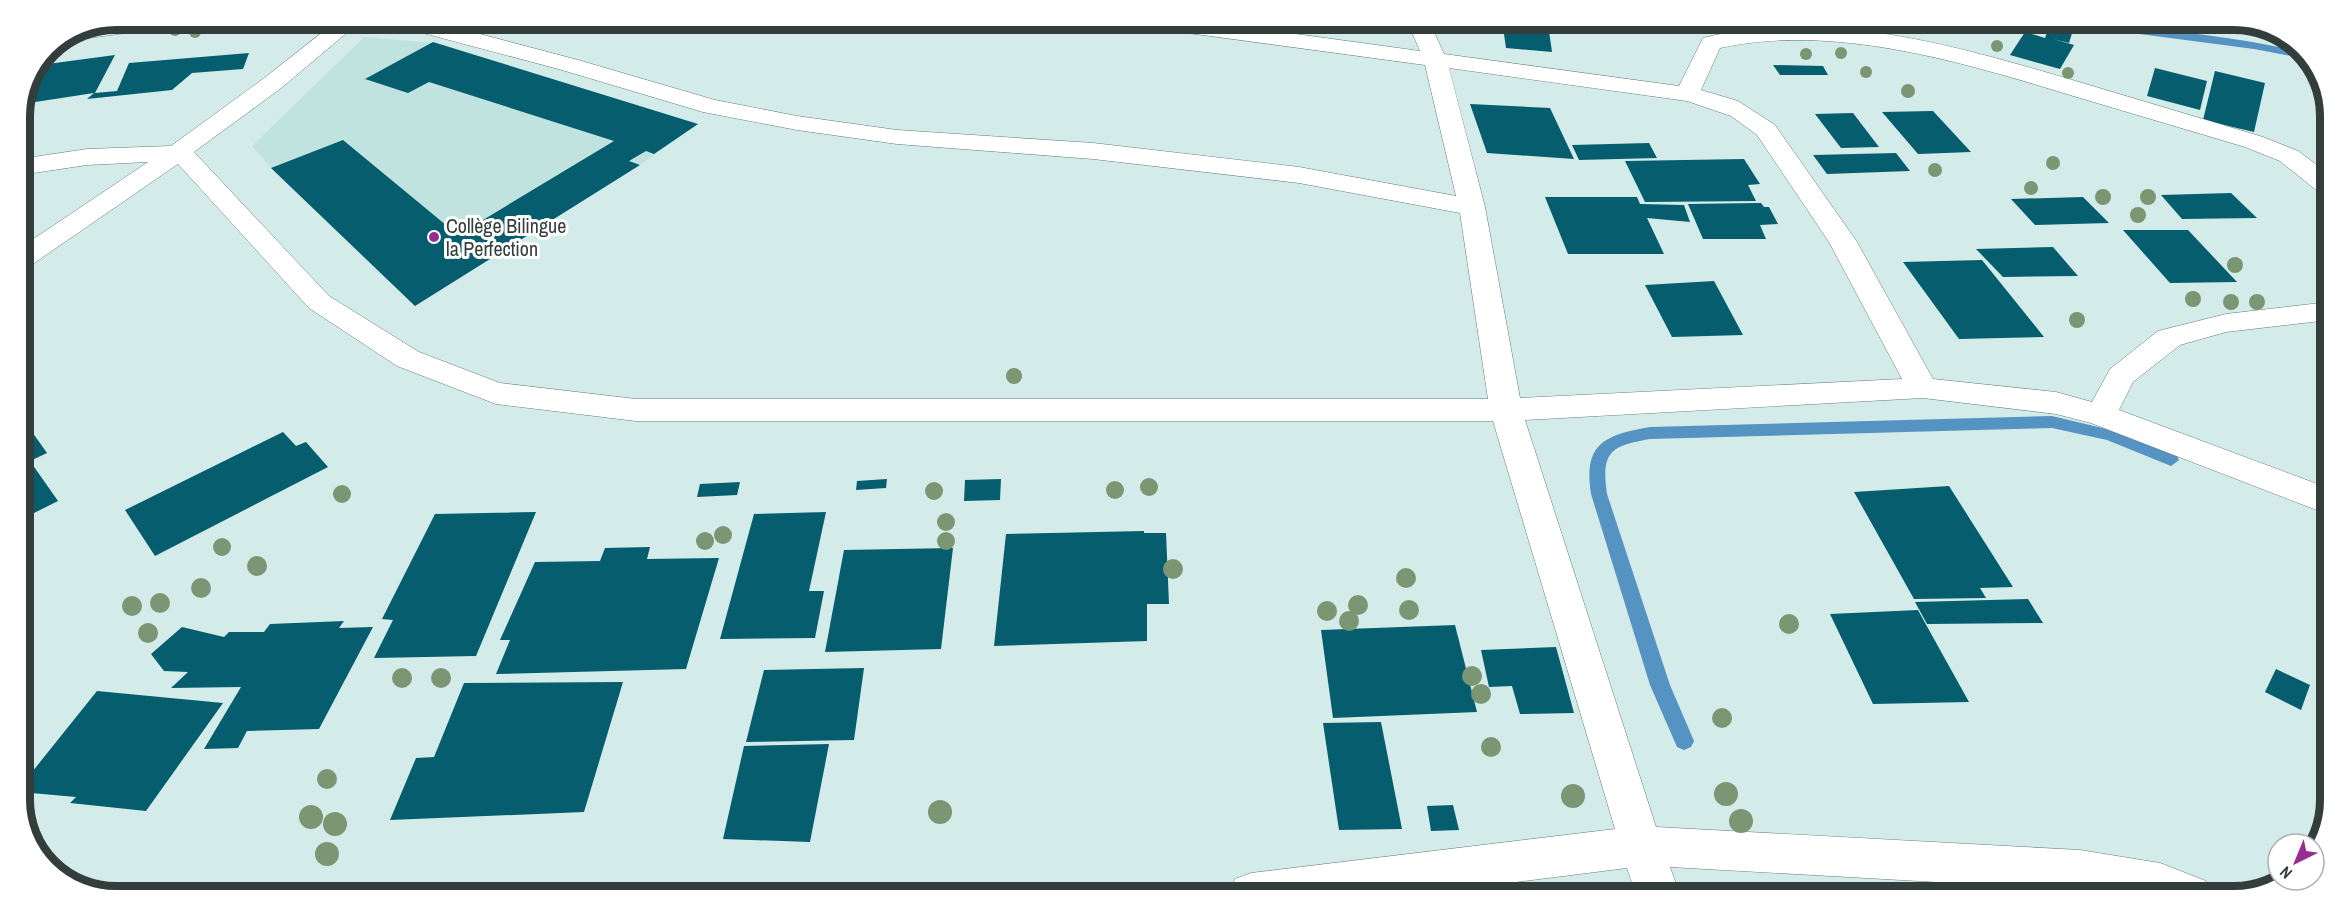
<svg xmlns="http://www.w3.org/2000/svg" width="2350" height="916" font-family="'Archivo Narrow',sans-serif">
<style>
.built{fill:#c0e3df}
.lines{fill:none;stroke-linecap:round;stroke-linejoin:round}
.stream{fill:#5593c2;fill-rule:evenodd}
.building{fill:#055d6e}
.street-casing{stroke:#667c7a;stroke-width:1}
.street{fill:#fff;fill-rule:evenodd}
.tree{fill:#7a9673}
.poi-dot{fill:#962e92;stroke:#fff;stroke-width:2}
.labels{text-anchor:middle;stroke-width:6;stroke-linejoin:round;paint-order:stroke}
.poi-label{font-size:20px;fill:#333d3b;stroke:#fff;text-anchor:start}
.rim{fill:none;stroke:#333d3b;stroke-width:8}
</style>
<rect width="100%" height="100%" fill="#d3ece9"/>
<polygon class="built" points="364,37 434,43 698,124 640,165 415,306 271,168 252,146"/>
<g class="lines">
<g class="stream">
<path d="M2081,24c31,0 219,17 231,36l-58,-11 -168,-22z"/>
<path d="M2052,416l67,16 58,24 2,4 -8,6 -64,-26 -55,-12 -402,11c-40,7 -49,13 -43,55l63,191 24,56 -3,6 -7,3 -7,-3 -27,-62 -59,-191c-8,-51 14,-59 59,-67z"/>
</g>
</g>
<g class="building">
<polygon points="2050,25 2073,30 2069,43 2053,39 2074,45 2060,69 2010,55 2025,32 2045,38"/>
<polygon points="1503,27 1549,31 1552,52 1506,48"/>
<polygon points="433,42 698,124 654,154 646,151 629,161 640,165 415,306 271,168 343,140 458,235 614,141 429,82 408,93 365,79"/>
<polygon points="249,53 243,69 192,73 172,90 87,99 94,93 22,104 40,65 115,55 95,93 117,91 129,63"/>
<polygon points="1773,65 1823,66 1828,75 1780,75"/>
<polygon points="2155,68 2207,81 2200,110 2147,96"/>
<polygon points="2215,71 2265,83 2254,132 2203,120"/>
<polygon points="1470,104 1550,108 1574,159 1487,153"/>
<polygon points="1933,111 1971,152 1918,154 1882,112"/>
<polygon points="1853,113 1879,147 1841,148 1815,114"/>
<polygon points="1649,143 1657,158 1579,160 1572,145"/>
<polygon points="1896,153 1910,171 1827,174 1813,155"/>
<polygon points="1744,159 1760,184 1748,185 1756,201 1645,202 1625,161"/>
<polygon points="2231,193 2257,218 2182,219 2161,195"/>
<polygon points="1545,197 1637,197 1640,204 1684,205 1690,222 1647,218 1664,254 1568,254"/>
<polygon points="2083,197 2109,223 2035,225 2011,199"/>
<polygon points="1761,203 1764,207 1769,207 1778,224 1760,225 1766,239 1703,239 1688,204"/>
<polygon points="2123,230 2188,230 2237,282 2170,283"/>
<polygon points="2053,247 2078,276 2003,277 1976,249"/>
<polygon points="1982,260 2044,337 1959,339 1903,262"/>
<polygon points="1714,281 1743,335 1672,337 1645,285"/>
<polygon points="20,415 47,453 30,461 58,501 20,520"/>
<polygon points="283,432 296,446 306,442 328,467 155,556 125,510"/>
<polygon points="887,479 886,488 856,490 857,481"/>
<polygon points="1001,479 1000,500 964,501 965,480"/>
<polygon points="740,482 737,495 697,497 700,484"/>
<polygon points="1949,486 2013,587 1980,588 1986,598 1914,599 1854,492"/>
<polygon points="536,512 476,656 374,658 393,620 382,619 435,514"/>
<polygon points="826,512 809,591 824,591 815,638 720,639 754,514"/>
<polygon points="1144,531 1144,533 1166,533 1169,604 1147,604 1147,641 994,646 1006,534"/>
<polygon points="650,547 647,559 719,558 686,669 496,674 510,640 500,640 535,562 600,561 605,548"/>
<polygon points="953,548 941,649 825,652 844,550"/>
<polygon points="2028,599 2043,623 1927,624 1915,602"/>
<polygon points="1918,610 1924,621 1969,702 1873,704 1830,614"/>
<polygon points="344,621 339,628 373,627 319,729 247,731 238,748 204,749 241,687 171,688 188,672 164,671 151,654 182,627 224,637 229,632 264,632 270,624"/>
<polygon points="1455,625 1477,712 1333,718 1321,630"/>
<polygon points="1556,647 1574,713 1520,714 1512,686 1489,687 1481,650"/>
<polygon points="864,668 854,740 746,742 764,670"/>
<polygon points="2276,669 2310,685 2301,710 2265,692"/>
<polygon points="623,682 584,812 390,820 416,758 434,757 464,683"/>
<polygon points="97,691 223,703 146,811 70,803 76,797 20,792 20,787"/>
<polygon points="1381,722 1402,829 1339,830 1323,723"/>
<polygon points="829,744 810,842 723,839 744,746"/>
<polygon points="1453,805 1459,830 1431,831 1427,806"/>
</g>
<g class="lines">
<g class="street-casing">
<g id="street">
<polygon points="125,20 181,20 178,25 170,27 89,38 80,34 111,21"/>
<path d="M338,20h24l-82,69 -86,63 135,144 90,56 81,31 136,16h852l-28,-186 -161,-30 -206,-24 -196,-15 -100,-14 -94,-18 -141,-42 -169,-45 -3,-5h37l151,40 137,40 82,16 100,14 196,13 206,24 157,29 -31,-131 -267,-36 -8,-2 -3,-5h61l212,29 -12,-28h22l14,31 235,32 24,-48c124,-31 257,9 376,44 61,18 123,37 184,55l35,14 32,24v21l-9,-2 -41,-33 -35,-14c-58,-17 -117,-35 -175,-52 -108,-33 -237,-72 -350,-47l-19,42 37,11 37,24 82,117 76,137 123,13 36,10 18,-33 48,-38 68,-17 103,-12v18l-103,12 -46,13 -47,37 -14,28 209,78 -1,26 -236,-91 -35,-9 -133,-16 -398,22 131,407 424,23 80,13 46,18 6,15h-99l-33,-6 -410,-23 10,28h-44l-9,-27 -214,27 -184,-1 6,-15 16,-6 364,-44 -122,-408h-857l-140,-17 -99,-38 -88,-58 -131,-144 -148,102 -10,2v-20l128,-86 -61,3 -67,10v-16l67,-10 84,-3 92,-67zM1449,68l238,33 44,15 26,19 72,107 73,137 -382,19 -35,-191z"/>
</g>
</g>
<use href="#street" class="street"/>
</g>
<g class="tree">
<circle cx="175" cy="30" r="6"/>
<circle cx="195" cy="32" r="6"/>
<circle cx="1997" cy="46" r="6"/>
<circle cx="1841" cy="53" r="6"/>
<circle cx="1806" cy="54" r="6"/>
<circle cx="1866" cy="72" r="6"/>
<circle cx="2068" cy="73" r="6"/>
<circle cx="1908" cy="91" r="7"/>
<circle cx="2053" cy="163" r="7"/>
<circle cx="1935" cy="170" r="7"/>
<circle cx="2031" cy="188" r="7"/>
<circle cx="2103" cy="197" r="8"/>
<circle cx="2148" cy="197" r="8"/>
<circle cx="2138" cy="215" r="8"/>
<circle cx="2235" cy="265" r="8"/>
<circle cx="2193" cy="299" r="8"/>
<circle cx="2231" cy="302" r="8"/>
<circle cx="2257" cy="302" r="8"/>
<circle cx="2077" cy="320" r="8"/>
<circle cx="1014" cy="376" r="8"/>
<circle cx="1149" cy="487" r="9"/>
<circle cx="1115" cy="490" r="9"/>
<circle cx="934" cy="491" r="9"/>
<circle cx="342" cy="494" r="9"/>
<circle cx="946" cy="522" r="9"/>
<circle cx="723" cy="535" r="9"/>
<circle cx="705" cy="541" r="9"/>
<circle cx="946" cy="541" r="9"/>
<circle cx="222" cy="547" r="9"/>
<circle cx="257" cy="566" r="10"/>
<circle cx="1173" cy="569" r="10"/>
<circle cx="1406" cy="578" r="10"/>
<circle cx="201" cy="588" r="10"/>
<circle cx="160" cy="603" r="10"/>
<circle cx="1358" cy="605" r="10"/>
<circle cx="132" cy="606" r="10"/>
<circle cx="1409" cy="610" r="10"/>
<circle cx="1327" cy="611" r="10"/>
<circle cx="1349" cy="621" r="10"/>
<circle cx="1789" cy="624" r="10"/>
<circle cx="148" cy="633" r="10"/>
<circle cx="1472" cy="676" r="10"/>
<circle cx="402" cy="678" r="10"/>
<circle cx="441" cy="678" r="10"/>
<circle cx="1481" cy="694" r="10"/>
<circle cx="1722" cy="718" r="10"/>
<circle cx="1491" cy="747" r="10"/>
<circle cx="327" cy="779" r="10"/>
<circle cx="1726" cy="794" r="12"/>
<circle cx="1573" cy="796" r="12"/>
<circle cx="940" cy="812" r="12"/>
<circle cx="311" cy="817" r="12"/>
<circle cx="1741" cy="821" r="12"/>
<circle cx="335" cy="824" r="12"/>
<circle cx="327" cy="854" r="12"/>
</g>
<circle class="poi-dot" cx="434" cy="237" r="6"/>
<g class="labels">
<g class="poi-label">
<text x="446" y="233">Collège Bilingue<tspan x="446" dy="23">la Perfection</tspan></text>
</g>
</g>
<path d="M0 0H2350V916H0ZM116 30H2234A86 86 0 0 1 2320 116V800A86 86 0 0 1 2234 886H116A86 86 0 0 1 30 800V116A86 86 0 0 1 116 30Z" fill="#fff" fill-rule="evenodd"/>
<path class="rim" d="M116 30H2234A86 86 0 0 1 2320 116V800A86 86 0 0 1 2234 886H116A86 86 0 0 1 30 800V116A86 86 0 0 1 116 30Z"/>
<g transform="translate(2296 862) rotate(223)"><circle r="28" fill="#ffffff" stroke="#adb1b1" stroke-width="1.5"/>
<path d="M0-4.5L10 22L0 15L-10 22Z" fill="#962e92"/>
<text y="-9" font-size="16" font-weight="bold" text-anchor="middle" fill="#333d3b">N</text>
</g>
</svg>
